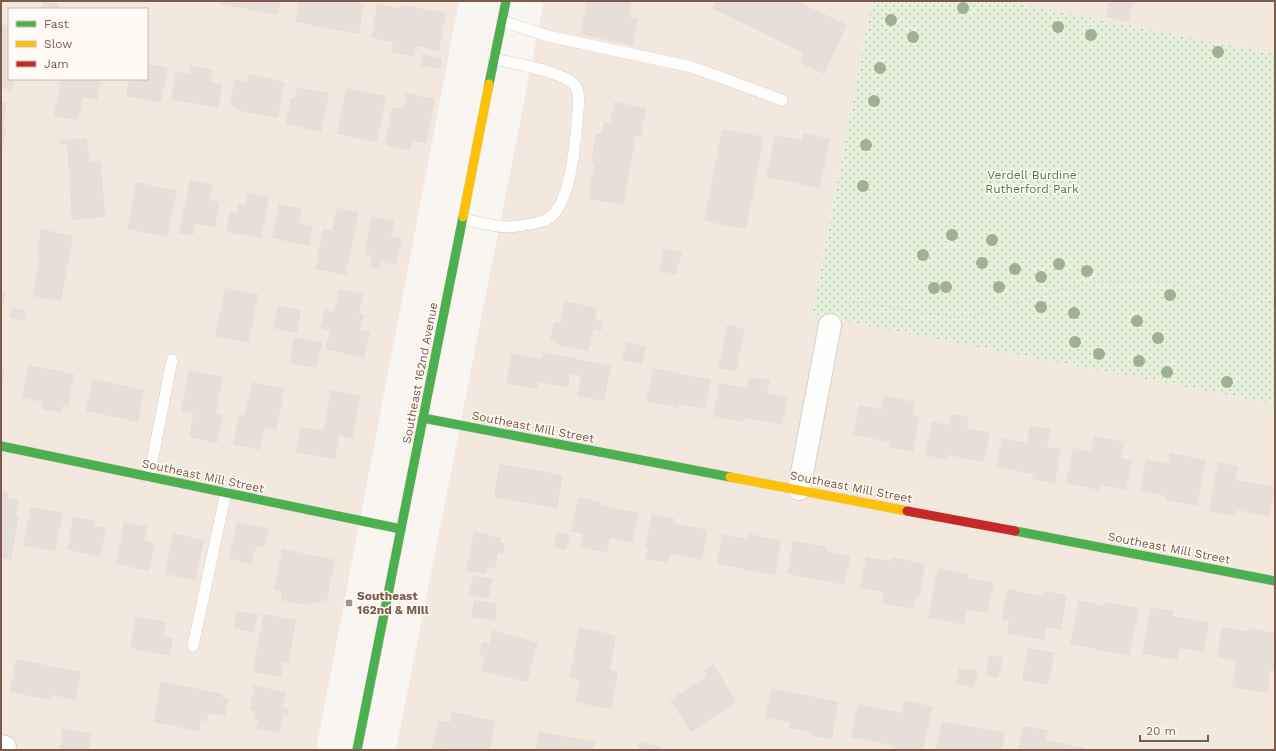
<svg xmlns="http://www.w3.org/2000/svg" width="1276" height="751" font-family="'Work Sans',sans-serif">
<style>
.residential{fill:#f2e8de;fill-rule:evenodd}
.park{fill:url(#park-dots)}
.building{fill:#e6ded7}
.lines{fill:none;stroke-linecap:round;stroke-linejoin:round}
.lane-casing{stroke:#d7d1cb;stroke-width:12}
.street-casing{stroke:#d7d1cb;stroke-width:24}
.fast-casing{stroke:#d9d2cb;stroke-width:10}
.slow-casing{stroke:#d9d2cb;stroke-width:10}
.jam-casing{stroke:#d9d2cb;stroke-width:10}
.path{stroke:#dcd5d0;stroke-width:2.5;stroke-dasharray:1 3;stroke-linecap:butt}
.lane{stroke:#fefefd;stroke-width:11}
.street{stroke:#fefefd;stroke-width:22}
.fast{stroke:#4caf50;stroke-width:9}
.slow{stroke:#ffc107;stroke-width:9}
.jam{stroke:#c62828;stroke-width:9}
.tree{fill:#9eb190}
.poi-dot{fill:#a69286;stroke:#fffaf3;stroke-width:1.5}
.labels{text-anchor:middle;stroke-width:3;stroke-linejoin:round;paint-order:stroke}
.park-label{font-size:12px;fill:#537a41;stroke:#fffaf3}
.street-label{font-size:12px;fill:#7a5c4d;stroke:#fffaf3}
.poi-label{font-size:12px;font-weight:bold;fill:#7a5c4d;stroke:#fffaf3;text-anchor:start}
</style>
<defs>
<pattern id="park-dots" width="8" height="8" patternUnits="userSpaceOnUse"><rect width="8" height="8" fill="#e7f0db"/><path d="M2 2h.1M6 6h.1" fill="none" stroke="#c0c6b4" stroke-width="1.8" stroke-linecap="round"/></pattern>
</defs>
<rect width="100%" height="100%" fill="#f9f5f0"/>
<g class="residential">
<path d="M1,1h458l-143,749h-315zM9,9h138v70h-138z"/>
<polygon points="544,1 872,1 812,314 1275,404 1275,750 396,750"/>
<polygon points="1004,1 1275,1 1275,54"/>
</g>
<polygon class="park" points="872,1 1004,1 1275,54 1275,404 812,315"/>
<g class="building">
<polygon points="43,1 59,4 58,9 41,9"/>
<polygon points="222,1 281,1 278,15 221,4"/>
<polygon points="299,1 351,1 364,4 359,34 295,22"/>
<polygon points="587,1 632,1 629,17 638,19 633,46 581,34"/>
<polygon points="716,1 797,1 847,25 824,74 799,62 803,53 712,8"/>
<polygon points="1109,1 1133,1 1129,22 1106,17"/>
<polygon points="377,4 399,8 400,5 446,13 439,51 416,46 414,57 391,52 393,42 371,38"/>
<polygon points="1,24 9,26 9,79 14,79 12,90 1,88"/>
<polygon points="422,54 442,58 440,69 420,65"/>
<polygon points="147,64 168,68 161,103 126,96 129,79 147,79"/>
<polygon points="190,65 213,70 210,82 223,84 218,108 171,99 176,71 189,74"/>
<polygon points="249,74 285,82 278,118 236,110 235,107 230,105 235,79 248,82"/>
<polygon points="61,79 101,79 97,100 83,97 78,120 54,116"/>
<polygon points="297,87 329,93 321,132 286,124 291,98 295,98"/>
<polygon points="346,88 386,96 377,142 337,134"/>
<polygon points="406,93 435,99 426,143 412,141 410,151 385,145 392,107 403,109"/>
<polygon points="1,102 7,103 3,128 6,129 2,153"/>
<polygon points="614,102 646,108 641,137 636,136 623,205 588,199 594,164 591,163 596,134 601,134 604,122 610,123"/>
<polygon points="722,129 764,137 746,229 704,221"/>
<polygon points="803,133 830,139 820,188 766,177 775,135 802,140"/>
<polygon points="87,138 89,162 101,161 105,217 72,220 67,144 59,144 59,140"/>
<polygon points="190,180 213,185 210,200 220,202 215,227 195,224 193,235 179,233"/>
<polygon points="136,182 177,191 167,237 127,229"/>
<polygon points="248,193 269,197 261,238 226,232 230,211 235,212 237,211 239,203 246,204"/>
<polygon points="279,204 301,208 299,223 313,226 309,246 272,238"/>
<polygon points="337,208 359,212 346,275 315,269 323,229 332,231"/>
<polygon points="372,216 394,221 391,237 402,239 396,265 381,262 380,269 370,267 372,256 364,254"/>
<polygon points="41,229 73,236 61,301 32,296 40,255 36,254"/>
<polygon points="664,248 682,252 676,274 659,271"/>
<polygon points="225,288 258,294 249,343 215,336"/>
<polygon points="339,289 363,294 359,314 364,315 360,329 370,332 364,358 326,349 330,331 320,328 325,310 334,312"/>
<polygon points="1,293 6,294 3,308 1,308"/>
<polygon points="565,301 597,308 595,320 603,322 601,331 594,328 588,351 555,344 556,340 550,339 554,322 560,323"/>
<polygon points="278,306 301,310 297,333 273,328"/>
<polygon points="12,308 26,311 24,321 10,318"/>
<polygon points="727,325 745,329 736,372 718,368"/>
<polygon points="294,337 322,342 317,368 289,363"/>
<polygon points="626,342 646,347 642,364 622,360"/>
<polygon points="544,352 611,366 604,401 577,396 581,376 570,374 568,388 538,382 537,389 506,383 512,353 542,359"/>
<polygon points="28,365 74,374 68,407 63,406 62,413 42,409 43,402 22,398"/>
<polygon points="653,368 711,380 705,409 679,404 678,408 646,401"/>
<polygon points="1,370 5,370 2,385 1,385"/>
<polygon points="189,370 223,377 216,414 223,416 217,443 189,437 193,414 181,411"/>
<polygon points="749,377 770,380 767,393 788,397 782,425 744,418 744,422 713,416 719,383 747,388"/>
<polygon points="93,379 144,390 138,422 86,411"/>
<polygon points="252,382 285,389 276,430 265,427 260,450 233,444 239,414 245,416"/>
<polygon points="331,390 361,395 352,439 339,436 335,459 295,452 300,427 323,431"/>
<polygon points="884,396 915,402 912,415 920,417 913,452 889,447 890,442 853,435 859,405 881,409"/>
<polygon points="951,414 969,417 967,428 990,433 984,462 948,455 947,460 925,455 932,422 949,425"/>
<polygon points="1030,426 1050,429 1047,447 1061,449 1055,484 1032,479 1033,474 996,467 1002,438 1027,443"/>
<polygon points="1094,436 1124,442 1121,458 1132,460 1126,490 1100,485 1099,490 1066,483 1073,448 1091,451"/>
<polygon points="1170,453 1206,460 1197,506 1165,500 1166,496 1140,491 1146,460 1168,464"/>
<polygon points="1218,462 1238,466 1235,480 1275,487 1270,516 1236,510 1235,515 1209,511"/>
<polygon points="499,464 563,475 557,508 494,497"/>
<polygon points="1,491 9,493 8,498 18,500 16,515 19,515 11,560 1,558"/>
<polygon points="578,497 601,502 600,505 639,513 632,543 610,538 607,553 581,547 583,534 571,531"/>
<polygon points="31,507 63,513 55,551 23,545"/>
<polygon points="652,514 675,519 674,523 708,530 702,560 670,554 668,563 645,559 648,548 645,548"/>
<polygon points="73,517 95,521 94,526 106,528 100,557 67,550"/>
<polygon points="124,522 147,526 144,541 155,543 149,571 116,564"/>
<polygon points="237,522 269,529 264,548 256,546 252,564 229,558"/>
<polygon points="474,532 502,538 501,542 505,544 503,554 498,553 495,569 487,567 485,574 466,571"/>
<polygon points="173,533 204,540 196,580 165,574"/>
<polygon points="557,533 570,535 566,550 554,547"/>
<polygon points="722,534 748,539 749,534 781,541 775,575 717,564"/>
<polygon points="793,541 827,547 826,551 850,556 845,585 787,574"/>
<polygon points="282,549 335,560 327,600 306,605 281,600 282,592 274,590"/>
<polygon points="866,557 891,561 892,557 925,564 919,598 916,597 913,609 882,603 883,592 860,588"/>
<polygon points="938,568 968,574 968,578 994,583 988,613 966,609 964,625 928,617"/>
<polygon points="473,575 493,579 489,599 469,595"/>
<polygon points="1007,589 1043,596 1044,591 1067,595 1061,630 1046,627 1044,640 1007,633 1009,621 1001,620"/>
<polygon points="474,600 497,604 495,621 471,617"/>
<polygon points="1079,600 1104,606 1105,602 1139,608 1129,656 1070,644"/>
<polygon points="1150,607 1174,611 1173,616 1209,623 1204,652 1179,648 1177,660 1142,654"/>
<polygon points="237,611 258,615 254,633 234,628"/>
<polygon points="263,614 296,620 289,663 283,662 281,677 253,672"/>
<polygon points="136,616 166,622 163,636 173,638 170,656 130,648"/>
<polygon points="1222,627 1247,631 1248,628 1275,633 1275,670 1271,669 1267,693 1232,687 1236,661 1217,657"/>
<polygon points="579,628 616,635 610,670 618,672 611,709 575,702 579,680 569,678"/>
<polygon points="492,630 538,643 527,682 481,671 485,657 479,655 482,642 489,644"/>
<polygon points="1028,648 1055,653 1048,685 1022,680"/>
<polygon points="989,655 1003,658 998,678 985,675"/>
<polygon points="16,659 81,672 76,700 52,695 51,700 10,692"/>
<polygon points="713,664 737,702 691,732 670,700 707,676 704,670"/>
<polygon points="959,668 978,671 974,688 956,684"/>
<polygon points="161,681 223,694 223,698 229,699 225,716 209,713 207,721 201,720 199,731 153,722"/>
<polygon points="254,685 286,692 282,707 289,708 287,715 283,714 279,733 255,728 258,720 255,719 256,712 249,710"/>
<polygon points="771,688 839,702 832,739 809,735 809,732 789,728 790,722 765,718"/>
<polygon points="905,700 933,707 923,750 894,750 895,746 851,737 858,704 902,713"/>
<polygon points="452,712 496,721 490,750 453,750 440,748 440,750 432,750 438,720 450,722"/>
<polygon points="942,721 1005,733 1002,750 936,750"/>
<polygon points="1023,726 1048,730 1046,740 1086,748 1085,750 1018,750"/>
<polygon points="63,728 92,734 89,750 59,750"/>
<polygon points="539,731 595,742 593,750 535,750"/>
<polygon points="639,742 661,747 661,750 638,750"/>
</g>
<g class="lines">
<g class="lane-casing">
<g id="lane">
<polyline points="502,21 548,36 692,67 782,100"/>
<path d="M463,219c14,3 30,8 45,8 11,-1 32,-3 41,-9 25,-17 27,-90 30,-119 -1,-4 -1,-9 -3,-12 -8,-15 -65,-24 -82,-28"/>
<polyline points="149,477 172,360"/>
<polyline points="193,646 226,492"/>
</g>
</g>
<g class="street-casing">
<g id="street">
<polyline points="799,489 830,325"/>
<polyline points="1,746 5,747 5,750"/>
</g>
</g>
<g class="fast-casing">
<g id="fast">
<polyline points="489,84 506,1"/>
<polyline points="423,418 730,477"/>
<polyline points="1,446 401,529"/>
<polyline points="1015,531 1275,581"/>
<polyline points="357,750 463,217"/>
</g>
</g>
<g class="slow-casing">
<g id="slow">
<polyline points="463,217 489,84"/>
<polyline points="730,477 907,511"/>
</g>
</g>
<g class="jam-casing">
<polyline id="jam" points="907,511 1015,531"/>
</g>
<polyline class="path" points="841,306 843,304 858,302 955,317 971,316 1047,294 1093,282 1138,280 1172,282 1275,304"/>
<use href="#lane" class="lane"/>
<use href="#street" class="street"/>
<use href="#fast" class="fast"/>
<use href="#slow" class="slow"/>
<use href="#jam" class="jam"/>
</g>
<g class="tree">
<circle cx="963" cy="8" r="6"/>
<circle cx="891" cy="20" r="6"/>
<circle cx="1058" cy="27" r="6"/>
<circle cx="1091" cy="35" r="6"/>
<circle cx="913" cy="37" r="6"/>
<circle cx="1218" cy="52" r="6"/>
<circle cx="880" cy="68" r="6"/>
<circle cx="874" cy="101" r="6"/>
<circle cx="866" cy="145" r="6"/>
<circle cx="863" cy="186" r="6"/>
<circle cx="952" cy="235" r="6"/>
<circle cx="992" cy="240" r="6"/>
<circle cx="923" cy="255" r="6"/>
<circle cx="982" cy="263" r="6"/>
<circle cx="1059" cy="264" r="6"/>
<circle cx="1015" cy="269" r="6"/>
<circle cx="1087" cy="271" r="6"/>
<circle cx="1041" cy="277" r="6"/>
<circle cx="946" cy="287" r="6"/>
<circle cx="999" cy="287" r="6"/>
<circle cx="934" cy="288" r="6"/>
<circle cx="1170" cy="295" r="6"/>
<circle cx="1041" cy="307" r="6"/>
<circle cx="1074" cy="313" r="6"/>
<circle cx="1137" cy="321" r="6"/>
<circle cx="1158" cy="338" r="6"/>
<circle cx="1075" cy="342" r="6"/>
<circle cx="1099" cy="354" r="6"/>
<circle cx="1139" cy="361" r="6"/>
<circle cx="1167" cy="372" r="6"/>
<circle cx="1227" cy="382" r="6"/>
</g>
<rect class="poi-dot" x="345" y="599" width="8" height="8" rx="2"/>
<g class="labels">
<g class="park-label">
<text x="1032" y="179">Verdell Burdine<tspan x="1032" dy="14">Rutherford Park</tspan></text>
</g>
<g class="street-label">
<text transform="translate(420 373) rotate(-79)" y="4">Southeast 162nd Avenue</text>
<text transform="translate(533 427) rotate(11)" y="4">Southeast Mill Street</text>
<text transform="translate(203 476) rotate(12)" y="4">Southeast Mill Street</text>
<text transform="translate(851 487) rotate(11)" y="4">Southeast Mill Street</text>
<text transform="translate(1169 548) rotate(11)" y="4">Southeast Mill Street</text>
</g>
<g class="poi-label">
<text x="357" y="600">Southeast<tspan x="357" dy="14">162nd &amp; Mill</tspan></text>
</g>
</g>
<rect width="1276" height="751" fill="none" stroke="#7a5c4d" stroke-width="4"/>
<rect x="8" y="8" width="140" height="72" fill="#fffaf3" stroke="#cabbb1"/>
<rect x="16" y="21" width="20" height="6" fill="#4caf50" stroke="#cabbb1"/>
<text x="44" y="28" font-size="12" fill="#7a5c4d">Fast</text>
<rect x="16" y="41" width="20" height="6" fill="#ffc107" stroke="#cabbb1"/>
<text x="44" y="48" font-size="12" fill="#7a5c4d">Slow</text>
<rect x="16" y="61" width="20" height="6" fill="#c62828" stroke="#cabbb1"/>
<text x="44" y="68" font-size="12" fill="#7a5c4d">Jam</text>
<path d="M1140 735v6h68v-6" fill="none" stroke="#7a5c4d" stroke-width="2"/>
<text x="1146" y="735" font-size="12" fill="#7a5c4d" stroke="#fffaf3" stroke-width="3" paint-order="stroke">20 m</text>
</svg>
